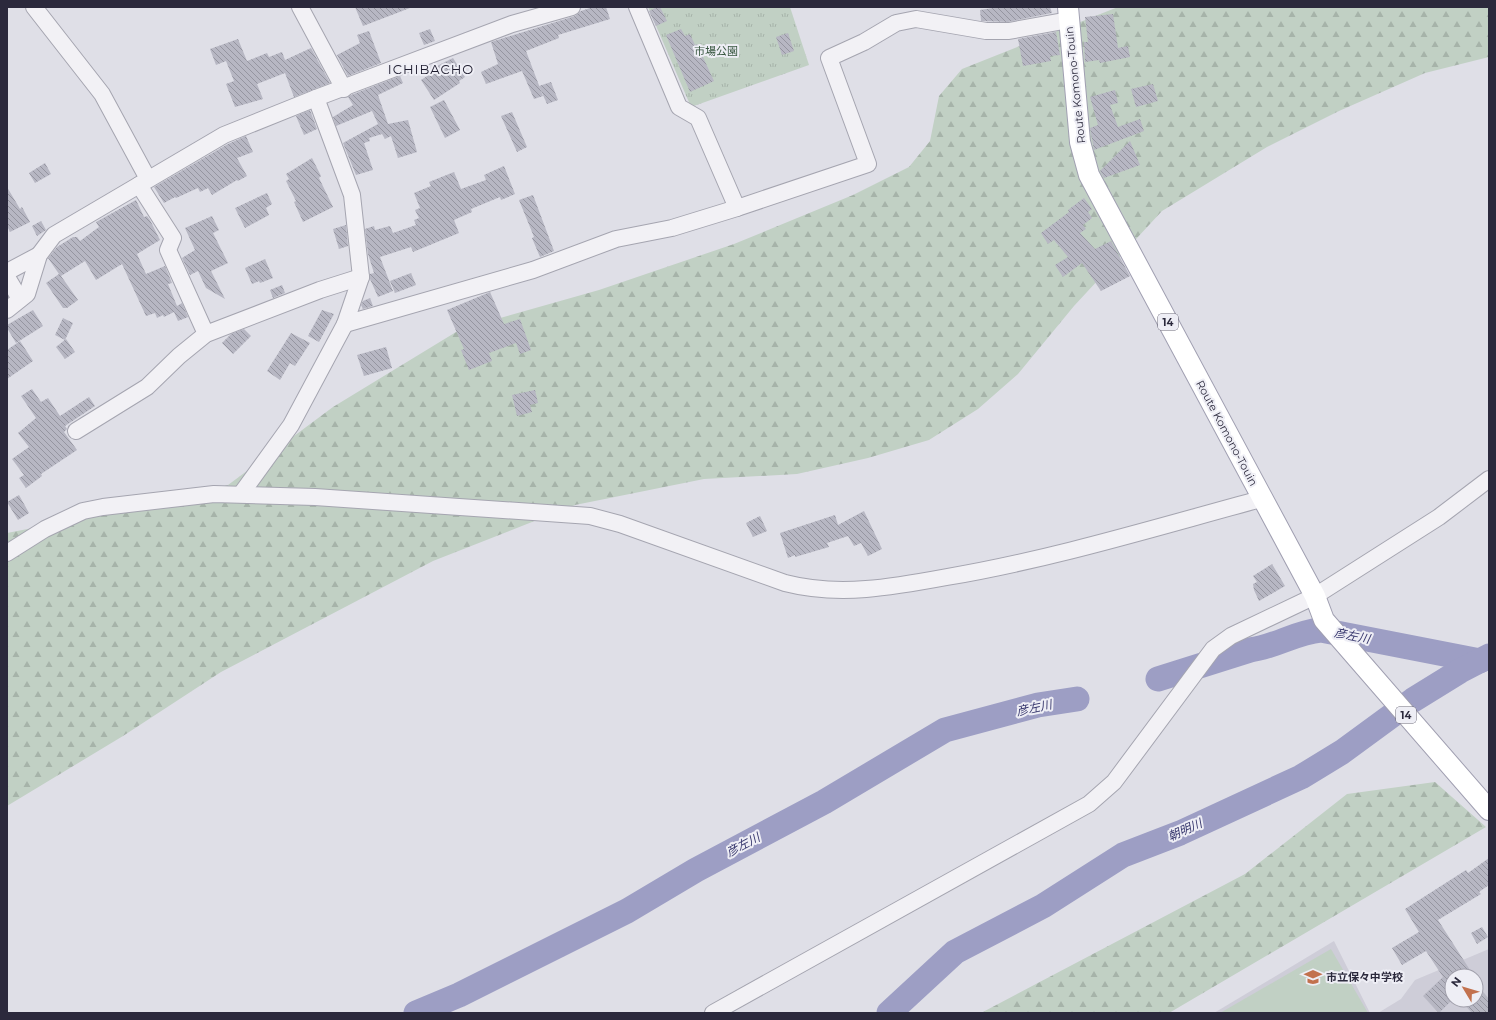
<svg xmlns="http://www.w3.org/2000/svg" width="1496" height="1020" font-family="Montserrat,'Noto Sans JP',sans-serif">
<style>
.built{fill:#cecdd8;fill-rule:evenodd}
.grass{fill:#c1d0c4}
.forest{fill:url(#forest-firs)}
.park{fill:url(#park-tufts)}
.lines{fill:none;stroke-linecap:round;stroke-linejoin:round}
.river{stroke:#9d9ec4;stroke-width:25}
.building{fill:url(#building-back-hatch)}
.minor-casing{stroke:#a5a5b0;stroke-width:18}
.major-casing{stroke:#a09fb1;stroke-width:22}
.minor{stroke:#f2f1f5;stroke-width:16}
.major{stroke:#fff;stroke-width:20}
.labels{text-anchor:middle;stroke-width:4;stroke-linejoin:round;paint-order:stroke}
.shield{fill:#eeeef5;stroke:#666474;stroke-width:1}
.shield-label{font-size:10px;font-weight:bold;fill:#2b293c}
.park-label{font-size:11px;fill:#385740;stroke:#eeeef5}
.street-label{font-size:11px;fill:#2b293c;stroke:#eeeef5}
.poi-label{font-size:11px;font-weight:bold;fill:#2b293c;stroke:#eeeef5;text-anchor:start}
.water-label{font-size:12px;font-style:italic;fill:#37376d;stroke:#eeeef5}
.quarter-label{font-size:13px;letter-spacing:1px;fill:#1d1b2d;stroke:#eeeef5}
</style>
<defs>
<pattern id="forest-firs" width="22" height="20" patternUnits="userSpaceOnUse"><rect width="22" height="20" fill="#c1d0c4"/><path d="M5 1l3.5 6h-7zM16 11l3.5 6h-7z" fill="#a6b3a9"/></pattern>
<pattern id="park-tufts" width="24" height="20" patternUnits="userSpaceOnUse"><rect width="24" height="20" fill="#c1d0c4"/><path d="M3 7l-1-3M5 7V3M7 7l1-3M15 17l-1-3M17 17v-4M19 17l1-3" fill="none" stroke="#a6b3a9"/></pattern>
<pattern id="building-back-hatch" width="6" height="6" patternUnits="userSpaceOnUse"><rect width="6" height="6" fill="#b7b7c3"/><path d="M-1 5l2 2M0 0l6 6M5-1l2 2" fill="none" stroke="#9595a0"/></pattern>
</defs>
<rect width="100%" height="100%" fill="#dfdfe7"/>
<g class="built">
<polygon points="1334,941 1370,1013 1214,1013"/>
<path d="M1489,949v64h-111l23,-14 14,-19zM1452,976h24v24h-24z"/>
</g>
<polygon class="grass" points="1331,949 1368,1013 1220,1013"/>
<g class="forest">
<polygon points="1118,7 1489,7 1489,57 1425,73 1339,111 1267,147 1162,211 1074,306 1018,374 978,409 929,440 868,458 797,474 704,479 575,505 433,561 221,672 123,736 7,806 7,533 162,503 228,485 333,407 461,329 599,290 734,244 853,195 909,167 930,141 939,96 962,69"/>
<polygon points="1435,782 1486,827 1169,1013 981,1013 1245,874 1347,794"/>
</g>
<polygon class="park" points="648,7 790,7 809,65 691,107"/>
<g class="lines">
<g class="river">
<path d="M1158,679l92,-29c25,-3 46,-18 71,-20l159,31"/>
<polyline points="416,1013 459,995 627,911 696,870 824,802 945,730 1038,705 1077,699"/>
<polyline points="889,1013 955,952 1043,906 1123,855 1180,833 1301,777 1342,752 1413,700 1460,671 1489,656"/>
</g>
</g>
<g class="building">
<polygon points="355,7 410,7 410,8 363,26"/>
<polygon points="593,7 606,7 610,19 558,35 559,38 526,51 543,96 534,99 522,71 486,84 481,72 498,64 491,42 575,16 581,11"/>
<polygon points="657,7 660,7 667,21 656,26 649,11"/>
<polygon points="999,7 1050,7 1052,13 1008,22 981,21 980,10"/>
<polygon points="1113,14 1118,48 1128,46 1130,57 1100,63 1099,60 1085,62 1084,42 1088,42 1085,17"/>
<polygon points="430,29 435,41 424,45 419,33"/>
<polygon points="681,29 685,36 690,34 695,45 697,44 714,81 690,92 666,35"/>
<polygon points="369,31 381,63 348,76 337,55 360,43 357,35"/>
<polygon points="1056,32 1060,55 1050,56 1051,61 1023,66 1018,39"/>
<polygon points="788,33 794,51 782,55 776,37"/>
<polygon points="238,39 247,61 267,53 269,57 282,52 285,60 311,48 330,83 294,97 285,73 257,84 263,99 235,107 226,84 234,81 226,61 216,65 210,49"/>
<polygon points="453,58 465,77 459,81 460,83 434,100 421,80 435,71 433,68"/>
<polygon points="400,76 403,83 378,95 388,124 408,120 417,152 398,158 391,136 385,139 382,134 369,138 370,141 364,143 373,170 356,175 343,143 378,124 372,111 336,126 333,117 353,105 348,97 351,95"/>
<polygon points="551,82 558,100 547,104 539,86"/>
<polygon points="1153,84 1158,101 1136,107 1131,89"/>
<polygon points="1115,90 1118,103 1110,105 1118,127 1140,119 1144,131 1094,150 1090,128 1098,125 1090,97"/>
<polygon points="444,100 460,130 445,138 430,107"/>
<polygon points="310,110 317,129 304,135 296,116"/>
<polygon points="512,112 527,147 517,152 501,116"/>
<polygon points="246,136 253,152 237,158 247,176 238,181 237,180 212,195 208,188 200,192 198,188 176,198 175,197 164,203 154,187 228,144"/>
<polygon points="1130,141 1140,165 1104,178 1100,171"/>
<polygon points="312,158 321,176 319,178 333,207 303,222 294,202 296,201 286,181 289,179 286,174"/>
<polygon points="45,163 51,174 35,183 29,173"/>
<polygon points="504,166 515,194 501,200 500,197 471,209 472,212 454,220 459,233 413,252 411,247 380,257 393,291 378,297 370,279 370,274 374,273 368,254 365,229 374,226 375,230 390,226 393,233 416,225 414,220 419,218 415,210 420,208 414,193 431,186 429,182 454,172 461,189 486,180 484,175"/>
<polygon points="7,187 20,209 22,207 30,222 10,232 7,226"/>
<polygon points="267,193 272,204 266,208 269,215 245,228 235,208"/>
<polygon points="533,195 554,251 540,257 532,238 534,237 519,200"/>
<polygon points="1084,198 1092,209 1088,212 1092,218 1083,225 1086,229 1080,233 1095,249 1111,241 1130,276 1101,291 1082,263 1063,277 1055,265 1068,257 1054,240 1048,244 1041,233 1069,212 1068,210"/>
<polygon points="136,200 144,217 147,216 150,220 160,240 137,254 146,274 165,266 172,283 168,284 177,306 182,303 188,317 178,321 174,312 164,317 163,315 157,318 155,313 146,316 122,264 96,280 85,261 61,276 78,300 67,308 63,308 46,283 59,274 48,258 57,247 73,237 77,237 80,241 99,227 96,222"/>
<polygon points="212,216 219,230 213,233 228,263 211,271 225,299 206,288 198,271 190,275 182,258 195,250 185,228"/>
<polygon points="41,221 46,230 37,236 32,226"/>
<polygon points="346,225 348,246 339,249 333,229"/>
<polygon points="265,259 273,278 260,283 259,281 252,284 245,268"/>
<polygon points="411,273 416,285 395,293 390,281"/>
<polygon points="282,285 285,293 273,298 270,290"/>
<polygon points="490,292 504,324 520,319 531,350 520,354 516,343 489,353 492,361 469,370 461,350 464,349 447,310"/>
<polygon points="370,298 373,306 363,309 361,305 363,301"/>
<polygon points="33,310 43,326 16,343 7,328 7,325"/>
<polygon points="322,310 334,314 319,342 308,336"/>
<polygon points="63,318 73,323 65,340 55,335"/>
<polygon points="244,329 251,336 233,354 222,343 231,334"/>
<polygon points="291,333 310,343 295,366 290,363 280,380 267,371"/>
<polygon points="66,339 75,352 65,359 56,347"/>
<polygon points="20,341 33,361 7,379 7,350"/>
<polygon points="386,347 392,368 364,376 357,355"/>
<polygon points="32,389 41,402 48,398 60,416 89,397 95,406 65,426 67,429 64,432 77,450 41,474 42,476 26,488 19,478 24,475 12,459 29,447 18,433 36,418 21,396"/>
<polygon points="535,390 538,403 530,405 532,412 517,416 512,395"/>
<polygon points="19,495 29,513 18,520 7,502"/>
<polygon points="864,511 882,549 868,556 861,543 854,546 848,536 827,543 829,547 795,557 795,555 788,558 780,533 835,515 838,525"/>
<polygon points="760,516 767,531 753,537 746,523"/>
<polygon points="1272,564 1285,586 1259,601 1254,590 1253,584 1257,582 1253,576"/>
<polygon points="1489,858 1489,885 1479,892 1481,894 1438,920 1470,970 1464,976 1452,976 1452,1000 1439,1013 1423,996 1443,977 1426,951 1402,965 1392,948 1419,932 1405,909 1466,870 1468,873"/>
<polygon points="1482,927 1488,937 1477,944 1471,933"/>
<polygon points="1476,983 1489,999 1489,1013 1472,1013 1460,1000 1476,1000"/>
</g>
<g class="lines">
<g class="minor-casing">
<g id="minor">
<polyline points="34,7 102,94 148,179"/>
<polyline points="300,7 344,89"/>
<polyline points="637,7 679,107 698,118 737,208 868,164 829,58 864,42 896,23 916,19 986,31 1009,31 1069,20"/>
<polyline points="316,98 352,195 361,277 345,324 533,270 616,239 672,228 737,208"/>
<polyline points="139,185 173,238 168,250 206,334"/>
<polyline points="7,272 39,255"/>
<polyline points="7,277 20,299"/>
<polyline points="7,310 27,294 39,255 54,235 224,135 316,98 512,24 572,7"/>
<polyline points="76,431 147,387 179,356 206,334 320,290 361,277"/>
<polyline points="241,494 291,425 345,324"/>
<path d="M7,553l38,-24 38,-18 20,-4 111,-13 101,3 275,19 30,8 165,59c54,14 108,4 162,-6 106,-18 210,-50 314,-78"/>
<polyline points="713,1013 1089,804 1114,782 1213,649 1231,636 1315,596 1439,517 1489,479"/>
</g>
</g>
<g class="major-casing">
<polyline id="major" points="1068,7 1080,142 1089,175 1315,596 1324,620 1489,810"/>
</g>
<use href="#minor" class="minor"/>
<use href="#major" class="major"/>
</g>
<defs>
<g id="school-bare" transform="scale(1.38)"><path d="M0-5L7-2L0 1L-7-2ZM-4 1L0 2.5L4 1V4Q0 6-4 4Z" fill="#c2714e" stroke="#eeeef5" stroke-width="2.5" paint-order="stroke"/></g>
</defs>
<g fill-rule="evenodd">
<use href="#school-bare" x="1313" y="977"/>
</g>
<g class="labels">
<g class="shield">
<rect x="1158" y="314" width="20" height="16" rx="3"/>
<rect x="1396" y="707" width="20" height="16" rx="3"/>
</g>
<g class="shield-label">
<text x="1168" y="326">14</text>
<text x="1406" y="719">14</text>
</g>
<g class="park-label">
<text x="716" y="55">市場公園</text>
</g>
<g class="street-label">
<text transform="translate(1075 85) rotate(-96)" y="4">Route Komono-Touin</text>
<text transform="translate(1227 433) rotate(62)" y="4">Route Komono-Touin</text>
</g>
<g class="poi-label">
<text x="1326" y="981">市立保々中学校</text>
</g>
<g class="water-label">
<text transform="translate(1352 636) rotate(11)" y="4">彦左川</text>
<text transform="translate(1034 708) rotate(-12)" y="4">彦左川</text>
<text transform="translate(1185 830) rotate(-24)" y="4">朝明川</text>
<text transform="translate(743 845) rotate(-28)" y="4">彦左川</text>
</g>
<g class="quarter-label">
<text x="431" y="74">ICHIBACHO</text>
</g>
</g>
<rect width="1496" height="1020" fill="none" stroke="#2b293c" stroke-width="16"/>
<g transform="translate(1464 988) rotate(308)"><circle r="19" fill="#eeeef5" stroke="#a09fab"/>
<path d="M0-3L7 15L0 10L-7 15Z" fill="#c2714e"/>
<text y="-6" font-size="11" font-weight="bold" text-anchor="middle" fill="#2b293c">N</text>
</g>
</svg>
